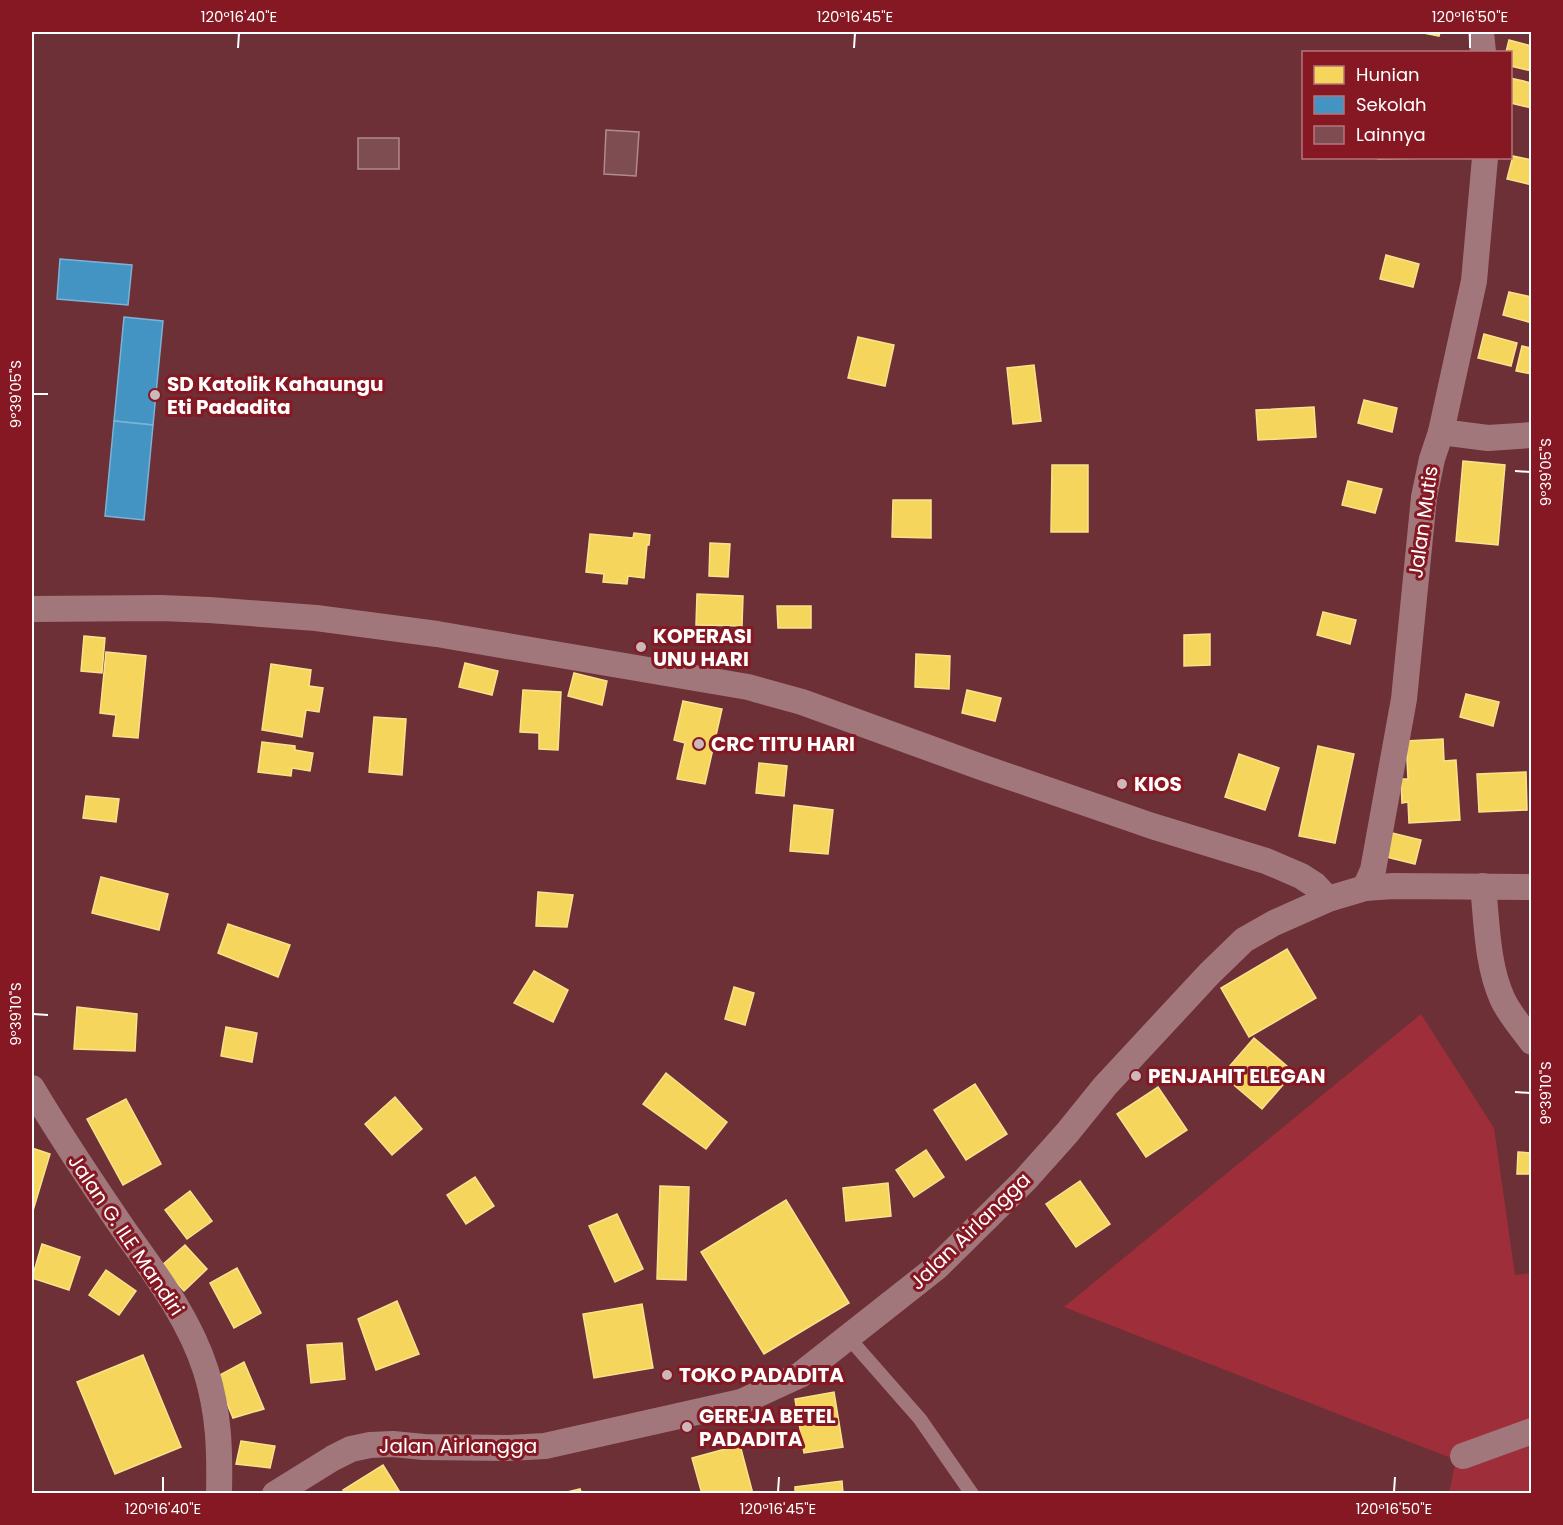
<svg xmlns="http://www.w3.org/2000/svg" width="1563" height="1525" font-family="Poppins,sans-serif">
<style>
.green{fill:#9e2e39}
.homes{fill:#f6d55c;stroke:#f9e28d;stroke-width:1.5}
.schools{fill:#4393c3;stroke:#7bb3d5;stroke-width:1.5}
.building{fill:#7d4d52;stroke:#b08b8f;stroke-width:1.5}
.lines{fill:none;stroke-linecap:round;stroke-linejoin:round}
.lane{stroke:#a2777b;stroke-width:14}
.street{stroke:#a2777b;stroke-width:26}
.ticks{fill:none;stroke:#fff;stroke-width:2}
.poi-dot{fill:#ccb7b9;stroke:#851822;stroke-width:2}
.labels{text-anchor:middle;stroke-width:6;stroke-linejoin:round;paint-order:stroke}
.poi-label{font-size:20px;font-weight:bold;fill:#fff;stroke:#851822;text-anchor:start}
.street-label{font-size:20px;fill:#fff;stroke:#851822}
.neatline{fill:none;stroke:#fff;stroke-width:2}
.ticks-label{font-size:15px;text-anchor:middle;fill:#fff}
</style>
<rect width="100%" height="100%" fill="#6c3036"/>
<polygon class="green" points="1421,1014 1494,1128 1515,1275 1531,1273 1531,1493 1449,1493 1456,1460 1064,1307"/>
<g class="homes">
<polygon points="1419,32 1440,32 1439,36"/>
<polygon points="1509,40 1532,46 1532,71 1510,66 1510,52 1506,52"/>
<polygon points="1510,78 1532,83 1532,108 1510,103"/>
<polygon points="1513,156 1532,160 1532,185 1507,179"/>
<polygon points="1378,158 1431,158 1378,159"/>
<polygon points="1386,255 1419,264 1413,287 1380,279"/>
<polygon points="1509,292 1532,297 1532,323 1503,315"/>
<polygon points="1484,334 1517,343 1511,366 1478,358"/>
<polygon points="858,337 894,345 885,386 848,378"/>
<polygon points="1522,346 1532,348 1532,374 1516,371"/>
<polygon points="1034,365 1041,421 1013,424 1007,368"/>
<polygon points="1364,400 1397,408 1392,432 1358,423"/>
<polygon points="1314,407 1316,437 1258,440 1256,410"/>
<polygon points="1463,461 1505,465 1498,545 1456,541"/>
<polygon points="1052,465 1088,465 1088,532 1051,532"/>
<polygon points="1348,481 1382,489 1375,513 1342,505"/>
<polygon points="893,500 931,500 931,538 892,537"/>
<polygon points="634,533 650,535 649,545 647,545 644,578 628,576 627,584 603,582 604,574 586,572 590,534 633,538"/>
<polygon points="710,543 730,544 728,577 709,576"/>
<polygon points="697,594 743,596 742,626 696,625"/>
<polygon points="777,606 811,606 811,628 778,628"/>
<polygon points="1323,612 1356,620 1350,644 1317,635"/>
<polygon points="1210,634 1210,665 1184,666 1184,635"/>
<polygon points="84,636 105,638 102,673 81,671"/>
<polygon points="106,652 146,656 138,738 113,736 116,715 100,713"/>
<polygon points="916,654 950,656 949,689 915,687"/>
<polygon points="465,663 498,671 492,695 459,687"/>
<polygon points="271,664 311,670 309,686 323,688 319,712 306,710 302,737 262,730"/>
<polygon points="574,673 607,681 602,705 568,696"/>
<polygon points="523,690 561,692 558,750 539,749 539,733 520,732"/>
<polygon points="967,690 1001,698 995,721 962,713"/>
<polygon points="1466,694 1499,702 1493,726 1460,717"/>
<polygon points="683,701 722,709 705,784 677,779 685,743 674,740"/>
<polygon points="374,717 406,719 402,775 369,772"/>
<polygon points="1443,739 1444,761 1456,760 1460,820 1409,823 1408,802 1402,803 1401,779 1408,779 1406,741"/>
<polygon points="262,742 295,746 295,750 313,753 310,771 292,768 291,776 258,772"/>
<polygon points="1318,746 1354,754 1335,843 1299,836"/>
<polygon points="1239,754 1279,768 1265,810 1225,797"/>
<polygon points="759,763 787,766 784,796 756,793"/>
<polygon points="1526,772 1527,810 1479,812 1477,774"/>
<polygon points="86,796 119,799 116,822 83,818"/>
<polygon points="794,805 833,810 828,854 790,851"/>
<polygon points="1388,832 1421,840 1415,864 1382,856"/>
<polygon points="101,877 168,894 159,930 92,913"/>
<polygon points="538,892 573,895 567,927 536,926"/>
<polygon points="228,924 290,945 278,977 218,953"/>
<polygon points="1287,949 1316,998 1249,1037 1221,988"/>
<polygon points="534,971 568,990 553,1022 514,1003"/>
<polygon points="734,987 754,993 745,1025 725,1019"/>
<polygon points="77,1007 137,1014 135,1051 74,1049"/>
<polygon points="226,1027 257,1033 252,1062 221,1056"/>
<polygon points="1254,1038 1294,1072 1262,1109 1222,1075"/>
<polygon points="666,1073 727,1122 706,1149 643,1104"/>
<polygon points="975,1084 1007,1134 966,1160 934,1110"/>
<polygon points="1158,1087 1187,1130 1146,1157 1117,1114"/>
<polygon points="395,1097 422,1129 392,1155 365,1124"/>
<polygon points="126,1099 161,1164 123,1185 87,1119"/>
<polygon points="32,1148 50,1154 32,1214"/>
<polygon points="926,1150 944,1177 914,1197 896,1170"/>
<polygon points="1518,1152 1532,1153 1532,1174 1517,1174"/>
<polygon points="475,1177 494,1206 466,1224 447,1195"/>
<polygon points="1080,1181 1110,1224 1076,1247 1046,1204"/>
<polygon points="888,1183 891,1216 846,1221 843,1188"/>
<polygon points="660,1186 689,1187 686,1280 657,1279"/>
<polygon points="190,1191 212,1221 187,1239 165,1210"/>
<polygon points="786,1200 849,1303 764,1354 701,1252"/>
<polygon points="617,1214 643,1269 615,1282 589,1226"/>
<polygon points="42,1244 80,1257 69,1290 32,1278"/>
<polygon points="185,1245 207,1269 184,1291 161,1266"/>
<polygon points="237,1268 261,1313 234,1328 210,1283"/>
<polygon points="106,1270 136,1291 119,1315 89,1295"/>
<polygon points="397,1301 419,1354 376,1370 358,1319"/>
<polygon points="642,1304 653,1368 594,1378 583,1314"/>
<polygon points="342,1343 345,1379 311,1383 307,1345"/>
<polygon points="143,1355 181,1447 115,1474 77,1382"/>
<polygon points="244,1362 264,1409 233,1418 216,1377"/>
<polygon points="834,1392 843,1447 804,1453 795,1399"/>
<polygon points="241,1441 275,1446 270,1468 236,1464"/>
<polygon points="740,1445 753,1494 702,1494 692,1458"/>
<polygon points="383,1465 401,1494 345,1494 343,1490"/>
<polygon points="842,1481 843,1494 795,1494 795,1487"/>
<polygon points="580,1489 582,1494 559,1494"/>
</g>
<g class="schools">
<polygon points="60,259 132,265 128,305 57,299"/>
<polygon points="124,317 163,321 153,425 114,421"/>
<polygon points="114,421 153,425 144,520 105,516"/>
</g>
<g class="building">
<polygon points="606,130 639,132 636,176 604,174"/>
<rect x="358" y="138" width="41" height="31"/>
</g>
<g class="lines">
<polyline class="lane" points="848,1337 920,1419 972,1494"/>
<g class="street">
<polyline points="1481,32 1483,52"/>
<polyline points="1441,432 1488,438 1532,435"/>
<polyline points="32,609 161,608 209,610 316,618 437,634 748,687 802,702 981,767 1152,826 1266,861 1301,876 1315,885 1328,899"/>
<path d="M1483,886c4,38 4,78 19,112 7,16 20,30 30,44"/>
<polyline points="1365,888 1373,870 1404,699 1424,497 1432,459 1441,432 1474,281 1485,158"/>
<path d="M32,1088c29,49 60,95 92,142 32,45 65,88 82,141 13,42 14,79 13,123"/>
<polyline points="1463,1456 1532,1431"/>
<polyline points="275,1494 333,1458 351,1449 370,1445 393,1444 424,1447 508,1448 545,1446 741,1402 800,1375 937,1267 1025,1180 1067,1133 1105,1086 1209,974 1244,940 1274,923 1328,899 1365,888 1393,886 1532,887"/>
</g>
</g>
<path class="ticks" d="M238,48l1,-15M854,48l1,-15M1470,48v-15M33,394h15M1515,471l15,1M33,1014l15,1M1515,1092l15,1M163,1492v-15M778,1492l1,-15M1394,1492l1,-15"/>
<g class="poi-dot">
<circle cx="155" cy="395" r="6"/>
<circle cx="641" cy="647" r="6"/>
<circle cx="699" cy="744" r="6"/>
<circle cx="1122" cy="784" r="6"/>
<circle cx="1136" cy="1076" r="6"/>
<circle cx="667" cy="1375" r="6"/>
<circle cx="687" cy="1427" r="6"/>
</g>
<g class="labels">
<g class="poi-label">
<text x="167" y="391">SD Katolik Kahaungu<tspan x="167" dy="23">Eti Padadita</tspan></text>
<text x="653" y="643">KOPERASI<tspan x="653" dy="23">UNU HARI</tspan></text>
<text x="711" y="751">CRC TITU HARI</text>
<text x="1134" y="791">KIOS</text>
<text x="1148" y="1083">PENJAHIT ELEGAN</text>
<text x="679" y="1382">TOKO PADADITA</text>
<text x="699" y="1423">GEREJA BETEL<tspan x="699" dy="23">PADADITA</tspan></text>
</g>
<g class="street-label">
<text transform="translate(1423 522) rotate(-82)" y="7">Jalan Mutis</text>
<text transform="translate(970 1231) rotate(-44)" y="7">Jalan Airlangga</text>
<text transform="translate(126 1235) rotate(56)" y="7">Jalan G. ILE Mandiri</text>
<text x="458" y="1453">Jalan Airlangga</text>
</g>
</g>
<rect width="1563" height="1525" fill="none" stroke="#851822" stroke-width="66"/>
<rect x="1302" y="51" width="210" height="108" fill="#851822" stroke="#b6747a" stroke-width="1.5"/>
<rect x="1314" y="66" width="30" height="18" fill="#f6d55c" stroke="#b6747a" stroke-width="1.5"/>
<text x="1356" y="81" font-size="18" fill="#ffffff">Hunian</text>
<rect x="1314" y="96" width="30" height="18" fill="#4393c3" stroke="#b6747a" stroke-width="1.5"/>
<text x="1356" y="111" font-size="18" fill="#ffffff">Sekolah</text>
<rect x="1314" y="126" width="30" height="18" fill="#7d4d52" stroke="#b6747a" stroke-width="1.5"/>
<text x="1356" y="141" font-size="18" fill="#ffffff">Lainnya</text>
<rect x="33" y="33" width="1497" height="1459" class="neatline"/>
<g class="ticks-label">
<text x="239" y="22">120°16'40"E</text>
<text x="855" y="22">120°16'45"E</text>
<text x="1470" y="22">120°16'50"E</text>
<text transform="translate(16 394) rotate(-90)" y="5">9°39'05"S</text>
<text transform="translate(1546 472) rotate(-90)" y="5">9°39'05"S</text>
<text transform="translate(16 1014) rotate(-90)" y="5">9°39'10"S</text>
<text transform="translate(1546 1093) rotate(-90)" y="5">9°39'10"S</text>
<text x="163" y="1514">120°16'40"E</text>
<text x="778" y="1514">120°16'45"E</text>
<text x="1394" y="1514">120°16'50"E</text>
</g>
</svg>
